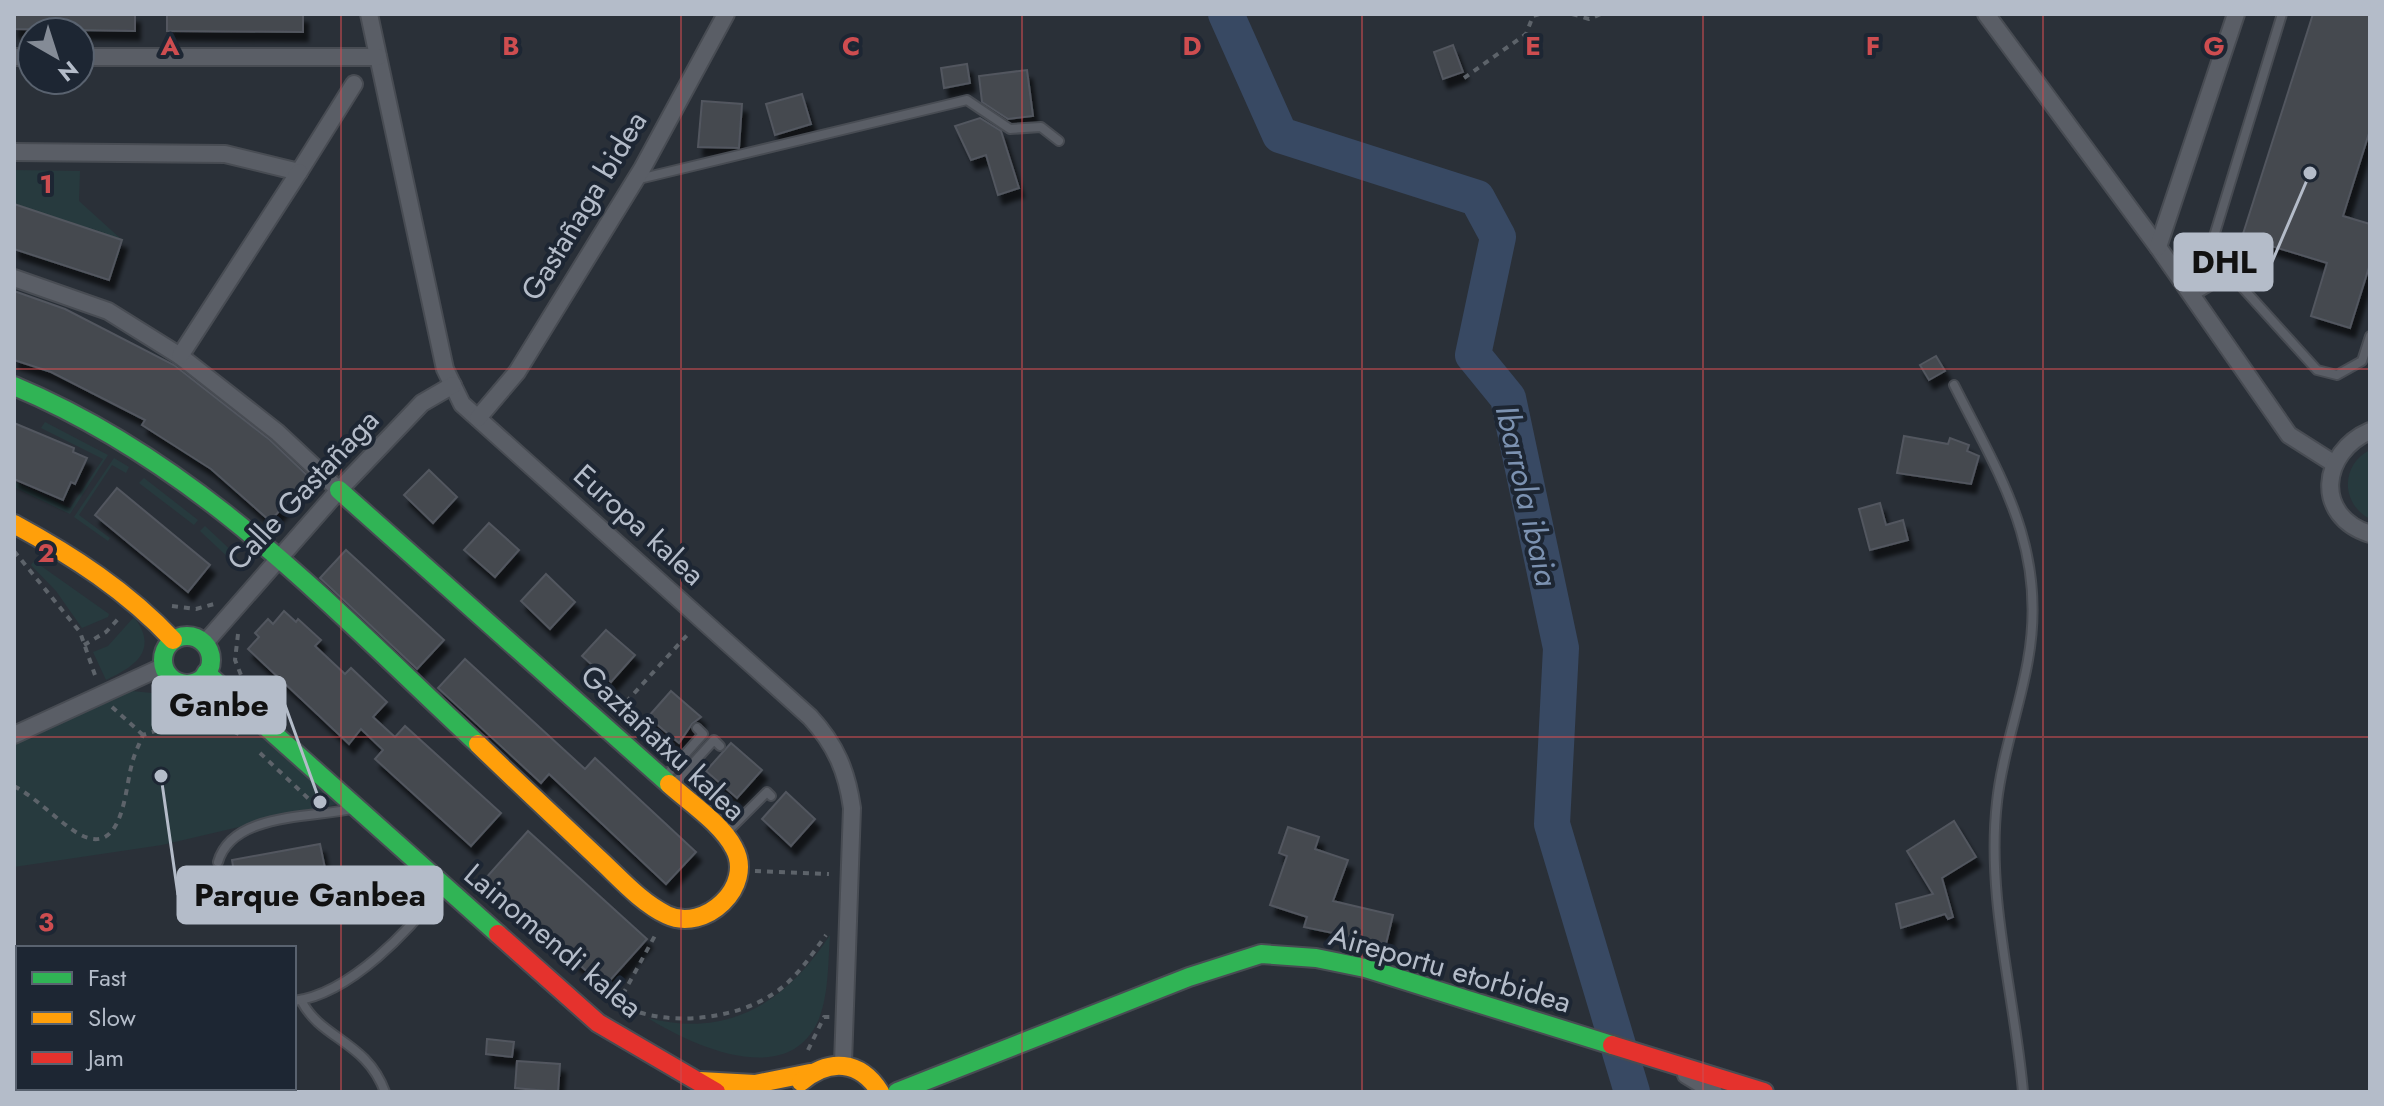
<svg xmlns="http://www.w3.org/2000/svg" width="2384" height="1106" font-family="Jost,sans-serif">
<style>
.green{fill:#273a3e}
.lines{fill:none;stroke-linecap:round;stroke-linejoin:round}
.river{stroke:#384963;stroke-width:36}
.building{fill:#444950;stroke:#52575f;stroke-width:2;filter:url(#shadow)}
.lane-casing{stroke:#484c53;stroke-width:12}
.street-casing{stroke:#484c53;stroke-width:20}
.fast-casing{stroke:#484c53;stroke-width:22}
.slow-casing{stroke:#484c53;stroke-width:22}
.jam-casing{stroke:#484c53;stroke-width:22}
.path{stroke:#5d636a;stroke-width:4;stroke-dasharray:6 6;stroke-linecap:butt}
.lane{stroke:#5a5e66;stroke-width:8}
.street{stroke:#5a5e66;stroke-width:16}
.fast{stroke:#30b455;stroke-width:18}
.slow{stroke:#ff9f0a;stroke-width:18}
.jam{stroke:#e5322d;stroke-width:18}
.grid{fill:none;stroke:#ce4d50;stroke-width:2;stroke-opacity:0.55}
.labels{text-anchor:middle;stroke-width:8;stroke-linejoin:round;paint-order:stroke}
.street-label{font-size:30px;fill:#b4bcc9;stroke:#1d2633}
.water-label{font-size:32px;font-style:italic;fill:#7c92b1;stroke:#1d2633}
.grid-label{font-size:26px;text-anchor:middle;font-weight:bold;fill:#ce4d50;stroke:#1d2633;stroke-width:8;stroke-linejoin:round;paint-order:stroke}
.leader{fill:none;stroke:#b4bcc9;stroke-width:3}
.callout-dot{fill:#b4bcc9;stroke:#1d2633;stroke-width:3}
.callout{fill:#b4bcc9;stroke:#b4bcc9;stroke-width:3}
.callout-label{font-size:32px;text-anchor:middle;font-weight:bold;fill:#111}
</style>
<defs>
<filter id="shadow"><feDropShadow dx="5" dy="9" stdDeviation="2" flood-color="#0009"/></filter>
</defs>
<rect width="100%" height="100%" fill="#2a3038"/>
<g class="green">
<polygon points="14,170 80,171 79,201 122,240 109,280 14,249"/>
<polygon points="45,422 108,455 70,514 14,487 15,482 70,508 103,459 41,428"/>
<path d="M2370,450v69c-29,-15 -30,-54 0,-69z"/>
<polygon points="114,458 129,467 126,473 112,465 79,515 110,538 108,541 74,517"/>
<polygon points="144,478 198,520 194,525 139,483"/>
<polygon points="205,526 237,556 232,561 200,531"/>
<polygon points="34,561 109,614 108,617 82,628 56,591 31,565"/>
<path d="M134,617c25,33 2,49 -28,63l-13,-28 15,-6z"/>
<polygon points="132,691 152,693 181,706 234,716 252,726 338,804 162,845 14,867 14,745"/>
<path d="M830,935c-2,27 -1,61 -12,86 -31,69 -127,24 -170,-3 82,21 139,-17 182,-83z"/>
</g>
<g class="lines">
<polyline class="river" points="1226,14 1280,135 1477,198 1498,237 1473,355 1508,398 1561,648 1552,824 1632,1092"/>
</g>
<g class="building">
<polygon points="14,14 135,14 135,31 14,29"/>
<polygon points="167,14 303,14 303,32 167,31"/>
<polygon points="2313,14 2370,14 2370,130 2343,216 2370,224 2370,264 2350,328 2311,316 2327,263 2242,237"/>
<polygon points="1453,45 1463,72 1443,79 1434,52"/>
<polygon points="967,64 970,83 944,88 941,68"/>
<polygon points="1027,70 1033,116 1008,119 982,102 979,76"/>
<polygon points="802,94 811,124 775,135 766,104"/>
<polygon points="702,101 742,104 739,148 698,147"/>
<polygon points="980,118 1001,131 1019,188 998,195 986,155 971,160 955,126"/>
<polygon points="14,204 122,240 109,280 14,249"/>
<polygon points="14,291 65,309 174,365 270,440 310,478 270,521 211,469 142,425 145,420 51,372 14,360"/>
<polygon points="1936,356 1945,371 1929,380 1920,365"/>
<polygon points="14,423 74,448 73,452 87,458 75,484 71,482 63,500 14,479"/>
<polygon points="1904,436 1948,444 1950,438 1969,445 1967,451 1979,456 1971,484 1897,473"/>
<polygon points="429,470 457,497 433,523 404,495"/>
<polygon points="117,488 210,565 188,592 95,515"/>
<polygon points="1880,503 1886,525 1903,520 1908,540 1870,550 1859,509"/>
<polygon points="489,523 519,550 495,577 464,550"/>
<polygon points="346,550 444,640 417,669 320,578"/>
<polygon points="546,574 575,602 550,629 521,601"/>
<polygon points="284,611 296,622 298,619 321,640 315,646 345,674 351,668 387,702 373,717 395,737 405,726 501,813 471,846 375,759 383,750 361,729 349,744 248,649 259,637 255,633 268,619 273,624"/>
<polygon points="606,630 635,655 611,682 582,656"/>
<polygon points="465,659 585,769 595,758 696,852 666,884 549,774 541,783 438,688"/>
<polygon points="671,691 701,717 692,724 679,743 648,717"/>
<polygon points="731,743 762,770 737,798 706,771"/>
<polygon points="786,792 815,819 791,846 762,819"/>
<polygon points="1954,821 1976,857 1942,878 1953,917 1948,919 1945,914 1901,928 1896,904 1933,894 1907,851"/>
<polygon points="1288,827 1319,837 1315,849 1348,860 1333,901 1393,915 1386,944 1304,927 1307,917 1270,905 1287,856 1279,853"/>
<polygon points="528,831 647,939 604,987 485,879"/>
<polygon points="320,844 327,878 237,890 232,860"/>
<polygon points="487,1039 514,1042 512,1057 486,1054"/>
<polygon points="517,1061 560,1064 558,1092 515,1088"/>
</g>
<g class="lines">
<g class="lane-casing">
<g id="lane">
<polyline points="2282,14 2211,246 2213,255 2317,370 2337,375 2362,361 2370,336"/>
<polyline points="639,179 967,100 1010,129 1041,127 1059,141"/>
<polyline points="2193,296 2229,275"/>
<path d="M1954,385c47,93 94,165 74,275 -8,47 -26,94 -31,142 -11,96 18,195 26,290"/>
<polyline points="664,778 703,734 697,728"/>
<polyline points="674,784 714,740 720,746"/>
<polyline points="724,835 767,792 771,796"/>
<path d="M218,862c14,-49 92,-44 134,-53"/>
<path d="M301,1000c20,40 65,40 84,92"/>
<path d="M294,1001c57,-7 116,-72 149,-114"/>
<polyline points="201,1088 202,1092"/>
</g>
</g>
<g class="street-casing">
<g id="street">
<path d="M369,14l76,355 17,35 348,313c26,28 37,55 42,91l-9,255"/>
<polyline points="1986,14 2158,247 2289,435 2333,463"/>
<polyline points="14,57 32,57"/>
<polyline points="80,57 378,57"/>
<polyline points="14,152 225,154 299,172 354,84"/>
<polyline points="2158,247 2236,14"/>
<polyline points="14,278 108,311 180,356 277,432 339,490"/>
<polyline points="180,356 299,172"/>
<polyline points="478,418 517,372 642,169 726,14"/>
<path d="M2370,431c-49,21 -57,85 0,103"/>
<polyline points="204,644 339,490 422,403 453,385"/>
<polyline points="14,735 164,666"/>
<polyline points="1686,1075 1714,1092"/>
</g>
</g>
<g class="fast-casing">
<g id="fast">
<path d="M14,386c187,78 318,222 464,358"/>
<polyline points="339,490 669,784"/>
<circle cx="187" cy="660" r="24"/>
<polyline points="206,673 498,934"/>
<polyline points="897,1092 1189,977 1261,954 1316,958 1365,968 1612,1045"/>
</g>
</g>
<g class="slow-casing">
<g id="slow">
<path d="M14,524c59,32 113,67 159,116"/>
<path d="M478,744c39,38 79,75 119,113 22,20 43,45 70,58 38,18 88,-29 67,-67 -13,-25 -44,-45 -65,-64"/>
<polyline points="700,1081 755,1084 810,1073"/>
<path d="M801,1082c28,-24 59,-22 79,10"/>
</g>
</g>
<g class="jam-casing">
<g id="jam">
<polyline points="498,934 598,1023 716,1092"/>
<polyline points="1612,1045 1764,1092"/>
</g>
</g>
<g class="path">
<polyline points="1572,14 1589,19 1601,14"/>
<polyline points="1464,78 1526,34 1533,16 1540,14"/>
<polyline points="14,551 80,632 96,678"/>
<polyline points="172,606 196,609 214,604"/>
<polyline points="238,634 235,660 241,675"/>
<polyline points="84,645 106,632 120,617"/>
<polyline points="112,707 143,735"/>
<polyline points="618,711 689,633"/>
<polyline points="260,753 312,802"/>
<path d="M14,786c24,13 42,34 65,48 45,25 46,-48 53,-70 2,-10 7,-19 11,-29 36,-12 66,-19 99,1"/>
<polyline points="755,871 829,874"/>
<path d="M618,1003c42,25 114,18 155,-9 23,-15 37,-37 53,-59"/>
<polyline points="617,1005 657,932"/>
<polyline points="808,1050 824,1017 830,1017"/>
</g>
<use href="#lane" class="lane"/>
<use href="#street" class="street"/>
<use href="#fast" class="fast"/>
<use href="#slow" class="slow"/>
<use href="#jam" class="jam"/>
</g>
<path class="grid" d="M341,14v1078M681,14v1078M1022,14v1078M1362,14v1078M1703,14v1078M2043,14v1078M14,369h2356M14,737h2356"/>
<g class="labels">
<g class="street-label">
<text transform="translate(584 206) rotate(-59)" y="10">Gastañaga bidea</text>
<text transform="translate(303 490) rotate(-47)" y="10">Calle Gastañaga</text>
<text transform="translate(639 525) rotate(42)" y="10">Europa kalea</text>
<text transform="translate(663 743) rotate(43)" y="10">Gaztañatxu kalea</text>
<text transform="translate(553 941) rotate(40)" y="10">Lainomendi kalea</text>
<text transform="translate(1450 969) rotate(16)" y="10">Aireportu etorbidea</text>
</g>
<g class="water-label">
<text transform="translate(1527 496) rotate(77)" y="11">Ibarrola ibaia</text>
</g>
</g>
<g class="grid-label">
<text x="170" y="55">A</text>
<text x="511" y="55">B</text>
<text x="851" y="55">C</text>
<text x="1192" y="55">D</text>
<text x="1533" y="55">E</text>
<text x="1873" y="55">F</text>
<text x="2214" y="55">G</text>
<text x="46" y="193">1</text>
<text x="46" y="562">2</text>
<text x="46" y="931">3</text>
</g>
<path class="leader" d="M2310 173L2272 262M320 802L285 705M161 776L178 895"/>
<g class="callout-dot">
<circle cx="2310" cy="173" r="8"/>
<circle cx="320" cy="802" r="8"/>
<circle cx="161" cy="776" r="8"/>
</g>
<g class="callout">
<rect x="2175" y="234" width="97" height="56" rx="8"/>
<rect x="153" y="677" width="132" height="56" rx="8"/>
<rect x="178" y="867" width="264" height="56" rx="8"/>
</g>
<g class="callout-label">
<text x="2224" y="273">DHL</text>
<text x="219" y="716">Ganbe</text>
<text x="310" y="906">Parque Ganbea</text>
</g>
<rect width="2384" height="1106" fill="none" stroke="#b4bcc9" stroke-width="32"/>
<rect x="16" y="946" width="280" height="144" fill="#1d2633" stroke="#59626f" stroke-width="2"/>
<rect x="32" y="972" width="40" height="12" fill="#30b455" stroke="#59626f" stroke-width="2"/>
<text x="88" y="986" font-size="24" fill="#b4bcc9">Fast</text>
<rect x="32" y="1012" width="40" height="12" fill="#ff9f0a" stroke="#59626f" stroke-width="2"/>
<text x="88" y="1026" font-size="24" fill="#b4bcc9">Slow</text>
<rect x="32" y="1052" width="40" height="12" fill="#e5322d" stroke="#59626f" stroke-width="2"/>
<text x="88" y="1066" font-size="24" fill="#b4bcc9">Jam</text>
<g transform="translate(56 56) rotate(141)"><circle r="38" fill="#1d2633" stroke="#59626f" stroke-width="2"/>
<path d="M0-6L14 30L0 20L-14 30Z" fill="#848b96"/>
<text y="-12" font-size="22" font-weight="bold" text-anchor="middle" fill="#b4bcc9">N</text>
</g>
</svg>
